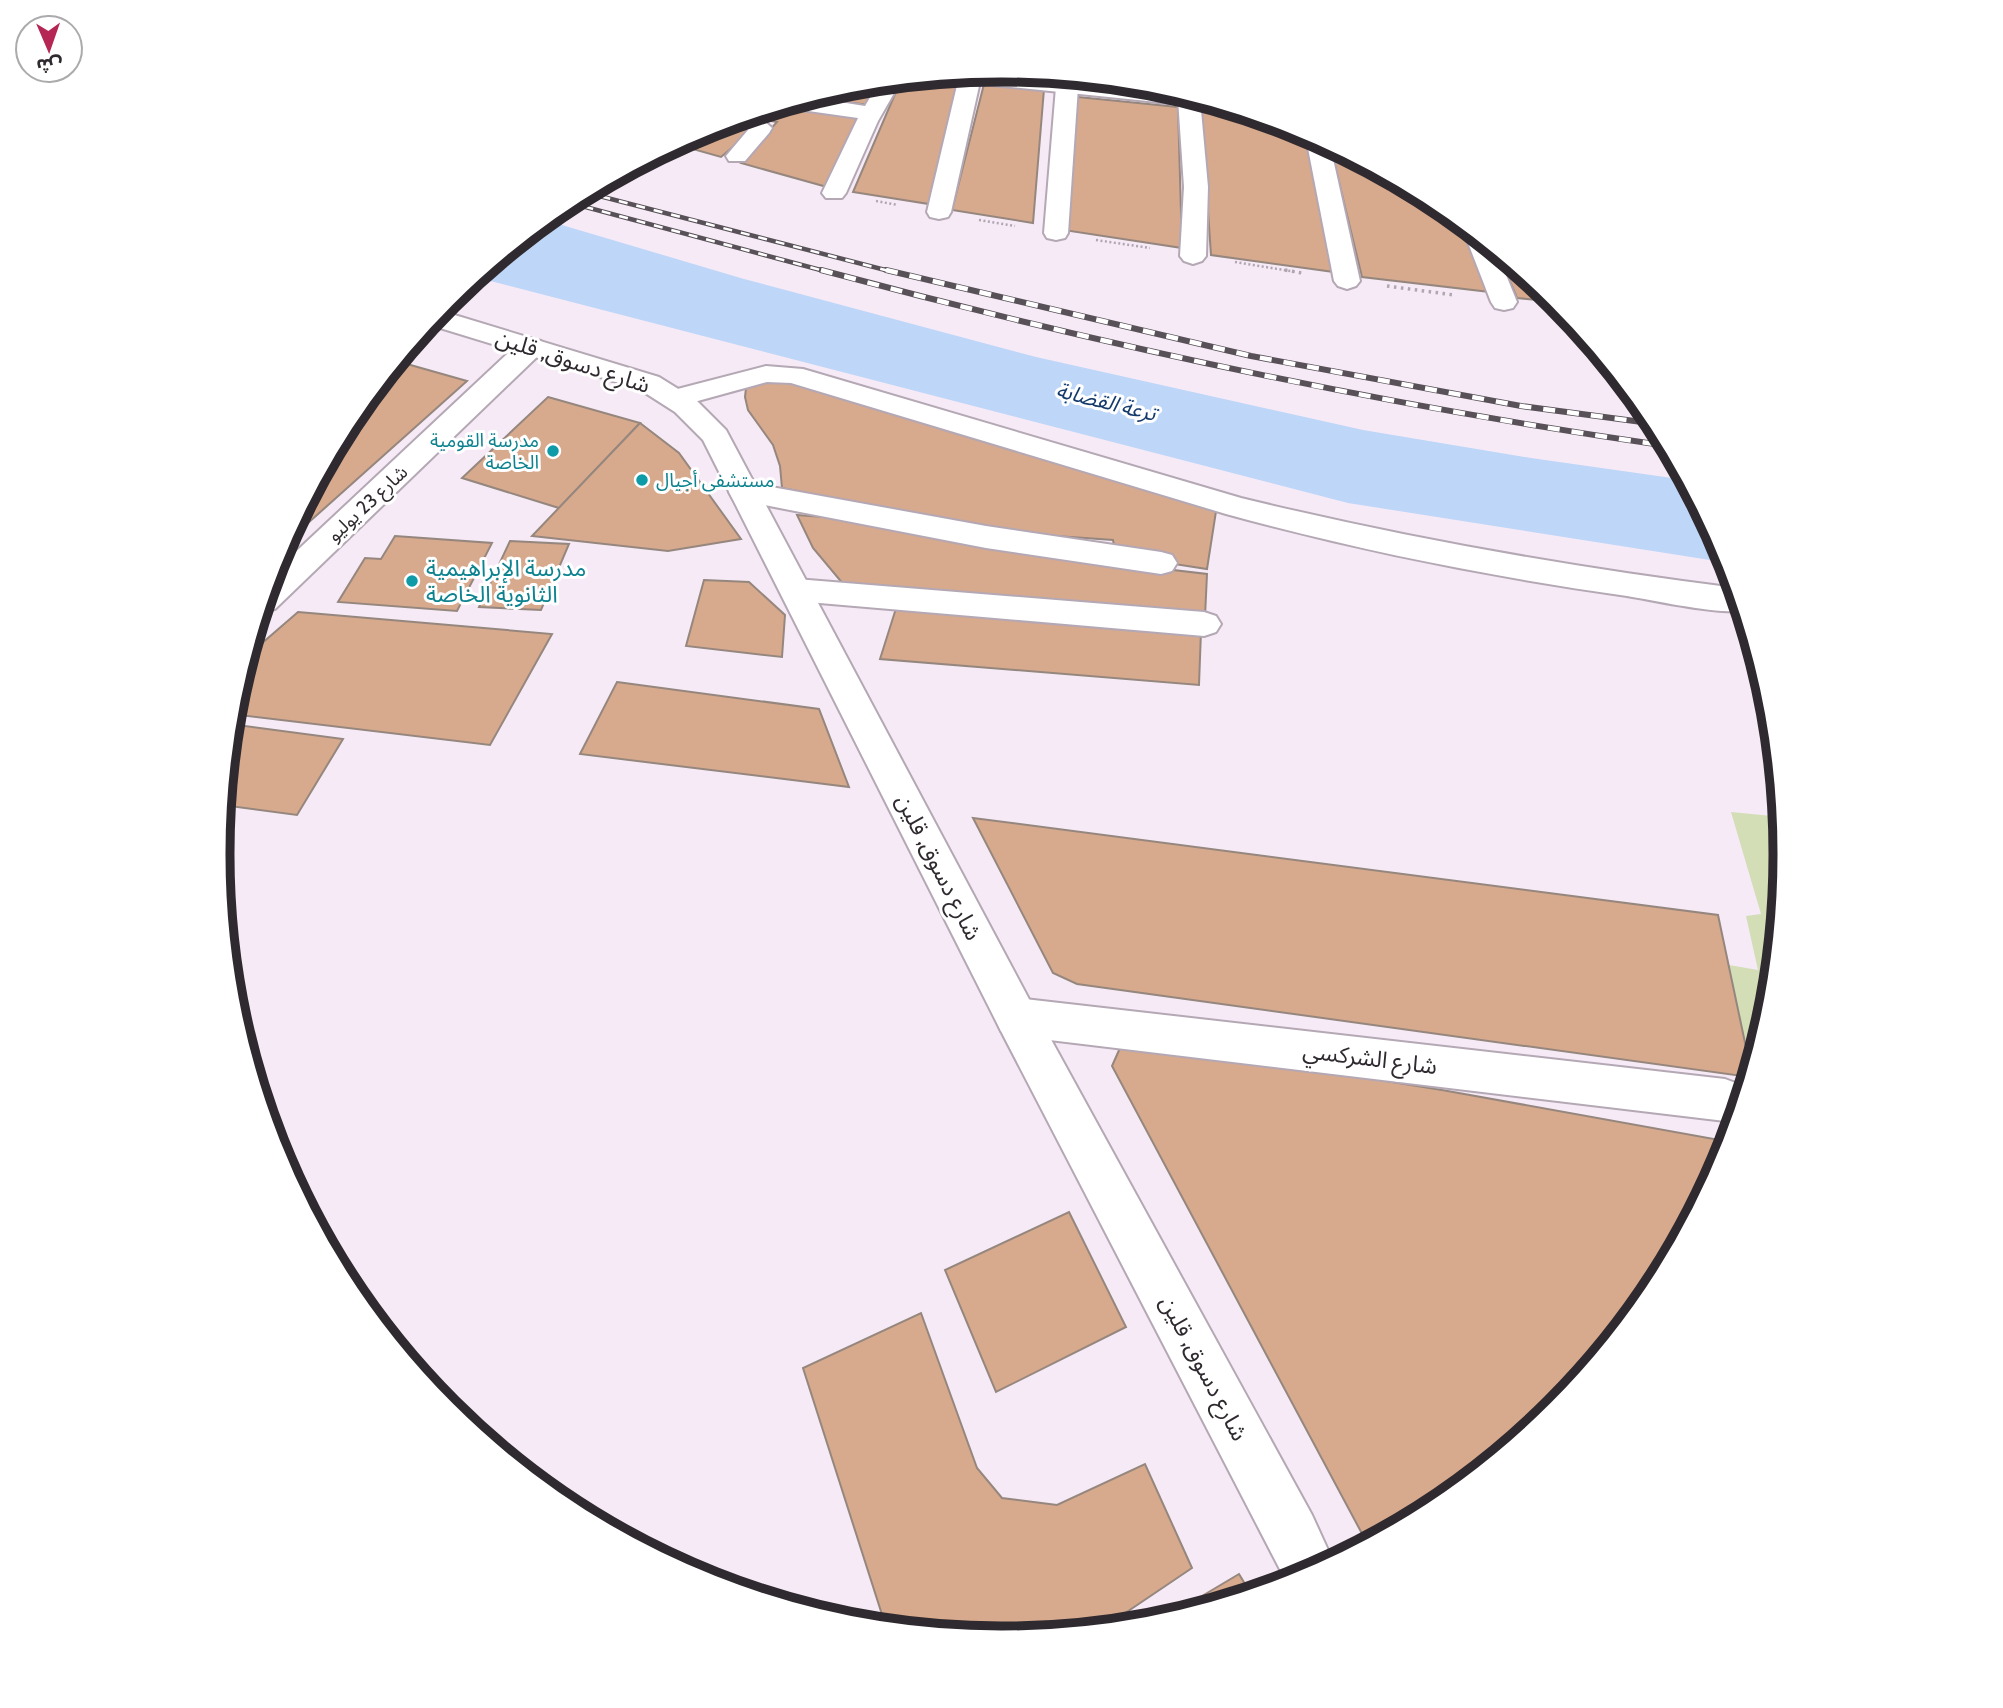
<svg xmlns="http://www.w3.org/2000/svg" width="2003" height="1708" font-family="Cabin,'Noto Sans Arabic',sans-serif">
<style>
.green{fill:#d3deb6}
.water{fill:#bed6f7}
.building{fill:#d7a98d;stroke:#95877e;stroke-width:2}
.lines{fill:none;stroke-linecap:round;stroke-linejoin:round}
.minor-casing{stroke:#b4a8b4;stroke-width:4}
.tertiary-casing{stroke:#b4a8b4;stroke-width:4}
.secondary-casing{stroke:#b4a8b4;stroke-width:4}
.path-far1{stroke:#b0a6b1;stroke-width:2.5;stroke-dasharray:2 2.5;stroke-linecap:butt}
.path{stroke:#b0a6b1;stroke-width:3.5;stroke-dasharray:2.5 4.5;stroke-linecap:butt}
.minor{fill:#fff;fill-rule:evenodd}
.tertiary{fill:#fff;fill-rule:evenodd}
.secondary{fill:#fff;fill-rule:evenodd}
.rail-far1-casing{stroke:#585258;stroke-width:4.5}
.rail-casing{stroke:#585258;stroke-width:6}
.rail-far1{stroke:#fff;stroke-width:2.5;stroke-dasharray:9;stroke-linecap:butt}
.rail{stroke:#fff;stroke-width:4.5;stroke-dasharray:12;stroke-linecap:butt}
.culture-dot{fill:#0f9aa8;stroke:#fff;stroke-width:2.5}
.labels{text-anchor:middle;stroke-width:6;stroke-linejoin:round;paint-order:stroke}
.far-culture-label{font-size:19px;fill:#0d838f;stroke:#fff;text-anchor:end}
.far-street-label{font-size:19px;fill:#2f2a2f;stroke:#fff}
.far-water-label{font-size:21px;font-style:italic;fill:#133a6b;stroke:#fff}
.street-label{font-size:23px;fill:#2f2a2f;stroke:#fff}
.culture-label{font-size:23px;fill:#0d838f;stroke:#fff;text-anchor:start}
.rim{fill:none;stroke:#2f2a2f;stroke-width:9}
</style>
<rect width="100%" height="100%" fill="#f6eaf7"/>
<polygon class="green" points="1731,812 1782,817 1785,854 1770,1007 1751,1071 1729,965 1758,970 1746,916 1761,914"/>
<polygon class="water" points="545,220 744,279 1036,357 1363,430 1531,458 1686,480 1729,563 1348,503 475,277"/>
<g class="building">
<polygon points="909,79 962,84 929,204 853,192 901,80"/>
<polygon points="881,82 869,105 809,97 849,85"/>
<polygon points="984,84 1044,89 1033,223 952,210"/>
<polygon points="1068,96 1178,107 1182,248 1057,229"/>
<polygon points="785,104 860,115 827,187 741,163 777,122 759,119 768,110"/>
<polygon points="1201,109 1250,114 1307,132 1334,272 1211,255"/>
<polygon points="743,117 737,123 749,127 747,135 721,157 675,144 702,130"/>
<polygon points="1330,145 1437,202 1464,224 1490,292 1362,277"/>
<polygon points="1498,253 1556,300 1558,302 1517,298"/>
<polygon points="407,364 467,381 280,548 350,418 364,400"/>
<polygon points="777,377 1217,505 1207,569 1174,564 1175,558 1115,551 1113,540 1000,532 782,488 780,466 773,445 748,410 745,397 746,388"/>
<polygon points="548,397 640,423 559,508 462,478"/>
<polygon points="640,423 679,453 741,539 668,551 532,536"/>
<polygon points="797,515 863,520 1062,557 1207,574 1205,617 844,585 813,548"/>
<polygon points="395,536 492,543 457,611 338,602 365,558 381,559"/>
<polygon points="510,541 569,544 541,610 479,607"/>
<polygon points="704,580 749,582 785,615 782,657 686,646"/>
<polygon points="898,602 1201,631 1199,685 880,659"/>
<polygon points="298,612 552,634 490,745 231,714 246,657"/>
<polygon points="617,682 819,709 849,787 580,754"/>
<polygon points="230,724 343,739 297,815 222,805"/>
<polygon points="973,818 1718,915 1751,1071 1749,1077 1077,984 1053,973"/>
<polygon points="1147,1043 1442,1090 1725,1141 1718,1169 1653,1290 1556,1409 1437,1506 1367,1543 1112,1066 1120,1048"/>
<polygon points="1069,1212 1126,1327 996,1392 945,1270"/>
<polygon points="921,1313 977,1468 1002,1498 1057,1505 1145,1464 1192,1568 1103,1628 1001,1638 886,1627 803,1368"/>
<polygon points="1239,1574 1251,1594 1160,1621"/>
</g>
<g class="lines">
<g class="minor-casing">
<g id="minor">
<polygon points="977,72 981,77 951,212 948,217 939,219 930,217 927,212 959,77 962,74"/>
<polygon points="901,81 878,121 846,193 842,198 826,198 822,193 858,118 794,109 785,104 808,97 865,106 879,82"/>
<polygon points="1067,81 1075,82 1078,87 1068,233 1065,238 1056,240 1047,238 1044,233 1056,87 1059,82"/>
<polygon points="1181,94 1200,99 1208,187 1206,256 1202,261 1193,264 1184,261 1180,256 1184,187 1178,99"/>
<polygon points="767,110 769,113 763,120 772,128 769,133 745,161 729,161 726,156 748,130 739,122 742,117"/>
<polygon points="1309,134 1330,145 1360,281 1356,286 1347,289 1338,286 1334,281 1306,138"/>
<polygon points="1470,229 1496,250 1517,302 1513,308 1504,310 1495,308 1491,302 1465,235"/>
<polygon points="531,339 541,341 545,347 541,353 275,609 260,612 271,575 521,341"/>
<path d="M766,366l37,3 438,129c164,40 328,69 495,90l7,23c-27,3 -86,-10 -116,-15 -135,-19 -270,-46 -401,-82l-435,-131 -24,-1 -91,25 -10,-3 -4,-6 4,-6z"/>
<polygon points="744,482 986,526 1161,552 1172,555 1177,563 1172,571 1161,574 986,548 733,499 729,492 733,485"/>
<polygon points="796,579 1204,612 1216,616 1221,624 1216,632 1204,636 796,601 784,598 780,590 784,582"/>
<polygon points="1016,998 1725,1079 1741,1085 1744,1094 1737,1116 1725,1121 1016,1036 1001,1031 995,1017 1001,1003"/>
</g>
</g>
<g class="tertiary-casing">
<polygon id="tertiary" points="983,72 1175,91 1215,103 1206,107 952,81 942,76"/>
</g>
<g class="secondary-casing">
<polygon id="secondary" points="438,310 659,377 696,400 726,430 1031,1003 1312,1515 1333,1561 1287,1583 1001,1031 703,440 675,412 639,389 427,324"/>
</g>
<g class="path-far1">
<polyline points="876,201 898,205"/>
<polyline points="979,220 1015,226"/>
<polyline points="1096,240 1150,248"/>
<polyline points="1235,262 1296,272"/>
</g>
<g class="path">
<polyline points="1285,270 1302,273"/>
<polyline points="1387,286 1454,295"/>
<polyline points="1543,306 1563,308"/>
</g>
<use href="#minor" class="minor"/>
<use href="#tertiary" class="tertiary"/>
<use href="#secondary" class="secondary"/>
<g class="rail-far1-casing">
<g id="rail-far1">
<polyline points="584,192 893,272"/>
<polyline points="567,202 828,272"/>
</g>
</g>
<g class="rail-casing">
<g id="rail">
<path d="M821,270c279,75 561,135 847,176"/>
<polyline points="886,270 1251,356 1521,406 1657,424"/>
</g>
</g>
<use href="#rail-far1" class="rail-far1"/>
<use href="#rail" class="rail"/>
</g>
<g class="culture-dot">
<circle cx="553" cy="451" r="7"/>
<circle cx="642" cy="480" r="7"/>
<circle cx="412" cy="581" r="7"/>
</g>
<g class="labels">
<g class="far-culture-label">
<text x="539" y="447">مدرسة القومية<tspan x="539" dy="22">الخاصة</tspan></text>
<text x="656" y="487" text-anchor="start">مستشفى أجيال</text>
</g>
<g class="far-street-label">
<text transform="translate(367 503) rotate(-43)" y="7">شارع 23 يوليو</text>
</g>
<g class="far-water-label">
<text transform="translate(1106 402) rotate(14)" y="7">ترعة القضابة</text>
</g>
<g class="street-label">
<text transform="translate(573 361) rotate(18)" y="8">شارع دسوق, قلين</text>
<text transform="translate(939 867) rotate(63)" y="8">شارع دسوق, قلين</text>
<text transform="translate(1370 1058) rotate(7)" y="8">شارع الشركسي</text>
<text transform="translate(1204 1368) rotate(62)" y="8">شارع دسوق, قلين</text>
</g>
<g class="culture-label">
<text x="426" y="576">مدرسة الإبراهيمية<tspan x="426" dy="26">الثانوية الخاصة</tspan></text>
</g>
</g>
<path d="M0 0H2003V1708H0ZM1001 82H1002A771 771 0 0 1 1773 853V855A771 771 0 0 1 1002 1626H1001A771 771 0 0 1 230 855V853A771 771 0 0 1 1001 82Z" fill="#fff" fill-rule="evenodd"/>
<path class="rim" d="M1001 82H1002A771 771 0 0 1 1773 853V855A771 771 0 0 1 1002 1626H1001A771 771 0 0 1 230 855V853A771 771 0 0 1 1001 82Z"/>
<g transform="translate(49 49) rotate(178)"><circle r="33" fill="#ffffff" stroke="#acaaac" stroke-width="2"/>
<path d="M0-5L12 26L0 18L-12 26Z" fill="#b52654"/>
<text y="-10" font-size="19" font-weight="bold" text-anchor="middle" fill="#2f2a2f">ش</text>
</g>
</svg>
